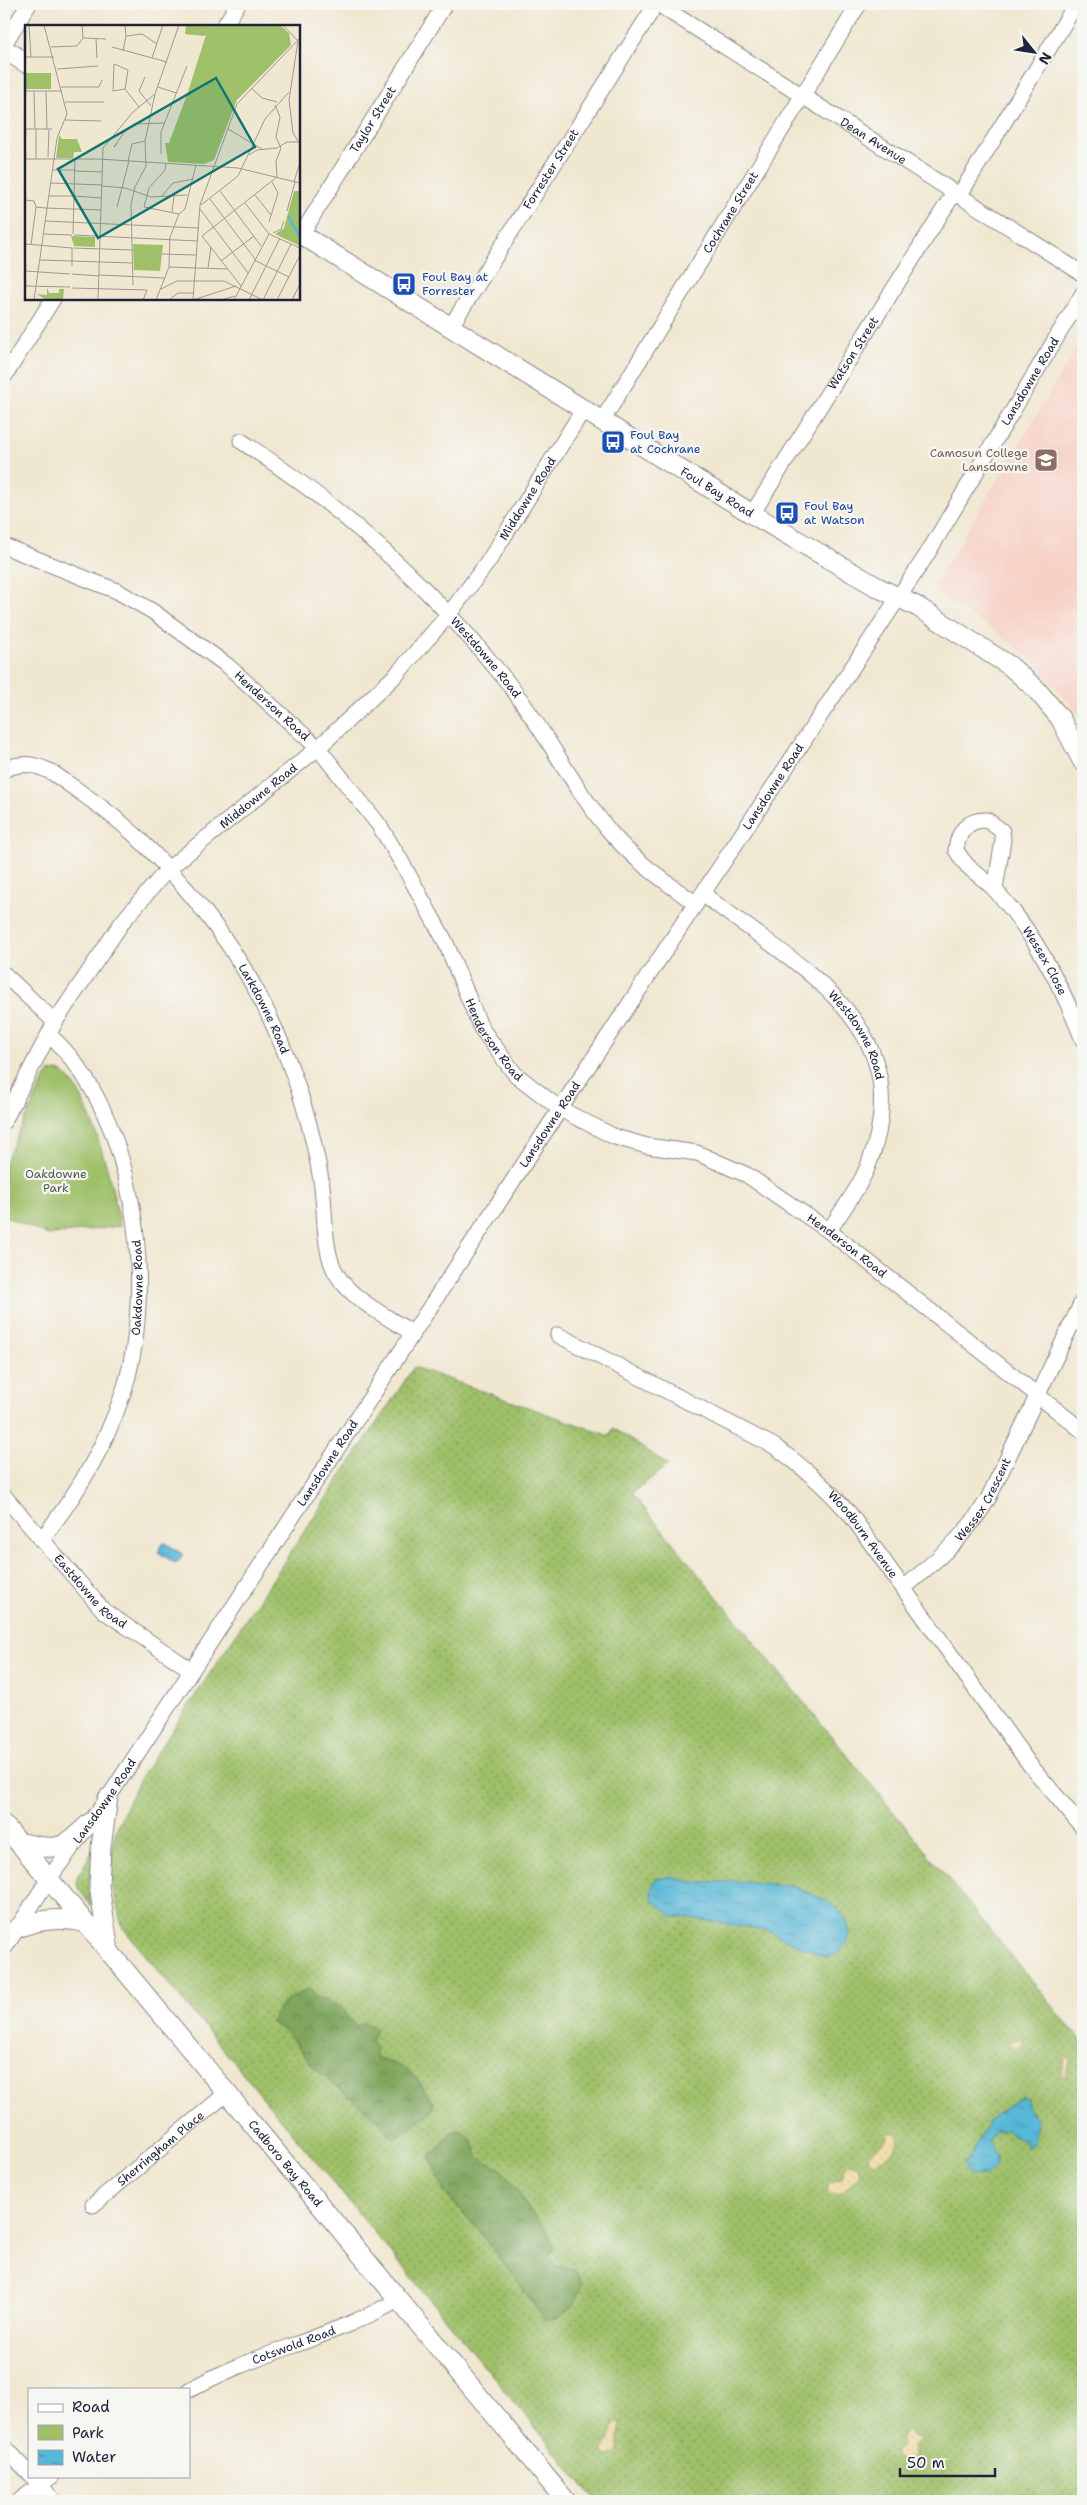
<svg xmlns="http://www.w3.org/2000/svg" width="1087" height="2505" font-family="'Shantell Sans',sans-serif">
<style>
.built{fill:#f7d1c6}
.grass{fill:url(#grass-dots);stroke:#607152}
.forest{fill:url(#forest-crowns);stroke:#50644c}
.sand{fill:url(#sand-dots);stroke:#887e6c}
.park{fill:#9fc069;stroke:#607152}
.water{fill:url(#water-ripples);stroke:#3c6c88}
.lines{fill:none;stroke-linecap:round;stroke-linejoin:round}
.minor-casing{stroke:#898486;stroke-width:17}
.major-casing{stroke:#898486;stroke-width:21}
.minor{stroke:#fff;stroke-width:15}
.major{stroke:#fff;stroke-width:19}
.labels{text-anchor:middle;stroke-width:4.5;stroke-linejoin:round;paint-order:stroke}
.street-label{font-size:12px;fill:#22223b;stroke:#f6f6f2}
.transit-label{font-size:12px;fill:#164399;stroke:#f6f6f2;text-anchor:start}
.education-label{font-size:12px;fill:#785e54;stroke:#f6f6f2;text-anchor:end}
.park-label{font-size:12px;fill:#4e594b;stroke:#f6f6f2}
.inset-river{fill:none;stroke:#57b7d6;stroke-width:2.5}
.inset-road{fill:none;stroke:#9e9894;stroke-width:1}
.view{fill:#0f766e;fill-opacity:0.15;stroke:#0f766e;stroke-width:2.5}
.inset-edge{fill:none;stroke:#22223b;stroke-width:2.5}
</style>
<defs>
<pattern id="grass-dots" width="8" height="8" patternUnits="userSpaceOnUse" patternTransform="scale(1.25)"><rect width="8" height="8" fill="#9fc069"/><path d="M2 2h.1M6 6h.1" fill="none" stroke="#819c58" stroke-width="1.8" stroke-linecap="round"/></pattern>
<pattern id="forest-crowns" width="20" height="18" patternUnits="userSpaceOnUse" patternTransform="scale(1.25)"><rect width="20" height="18" fill="#7fa65d"/><path d="M2 6a3 3 0 1 1 6 0M12 15a3 3 0 1 1 6 0" fill="none" stroke="#68874e"/></pattern>
<pattern id="sand-dots" width="8" height="8" patternUnits="userSpaceOnUse" patternTransform="scale(1.25)"><rect width="8" height="8" fill="#eeda9e"/><path d="M2 2h.1M6 6h.1" fill="none" stroke="#ccbb89" stroke-width="1.8" stroke-linecap="round"/></pattern>
<pattern id="water-ripples" width="26" height="14" patternUnits="userSpaceOnUse" patternTransform="scale(1.25)"><rect width="26" height="14" fill="#57b7d6"/><path d="M2 4q2-2 4 0t4 0M15 11q2-2 4 0t4 0" fill="none" stroke="#4894af"/></pattern>
</defs>
<rect width="100%" height="100%" fill="#f6f6f2"/>
<filter id="ink" filterUnits="userSpaceOnUse"><feTurbulence type="fractalNoise" baseFrequency=".02" numOctaves="2"/><feDisplacementMap in="SourceGraphic" scale="10" xChannelSelector="R" yChannelSelector="G"/><feConvolveMatrix kernelMatrix="1 2 1 2 8 2 1 2 1" color-interpolation-filters="sRGB"/></filter>
<filter id="wash" filterUnits="userSpaceOnUse"><feTurbulence type="fractalNoise" baseFrequency=".0096" numOctaves="4" result="noise"/><feDisplacementMap in="SourceGraphic" scale="20" xChannelSelector="R" yChannelSelector="G"/><feGaussianBlur stdDeviation="1.12" result="paint"/><feColorMatrix in="noise" values="0 0 0 0 0 0 0 0 0 0 0 0 0 0 0 0 0 1.4 0 .05"/><feComposite in="paint" operator="in"/></filter>
<g filter="url(#wash)">
<rect width="100%" height="100%" fill="#f0e7d0"/>
<polygon class="built" points="1083,338 1083,719 1035,663 994,630 938,595 935,588 936,582"/>
<g class="grass">
<path d="M414,1367l196,69 3,-8 55,37 -36,28 451,550v458h-487l-474,-574c-5,-21 -11,-43 -11,-65 -1,-30 18,-61 31,-87z"/>
<polygon points="93,1850 95,1851 89,1884 91,1906 78,1888 76,1879"/>
</g>
<g class="forest">
<path d="M311,1989l5,9 25,8 14,20 11,-3 10,6 -5,12 4,5v11c8,4 14,5 22,8 18,6 28,25 37,40l-7,10 -29,22h-6c-6,-5 -8,-12 -14,-17 -20,-17 -42,-33 -62,-51 -15,-15 -24,-38 -44,-46 2,-16 24,-30 39,-34z"/>
<path d="M460,2130l11,8 8,20 23,12 16,21 12,20 20,25 4,11 -6,10 7,8 20,5 7,13c-4,19 -16,37 -38,37l-22,-33 -53,-68 -25,-27 -14,-35 23,-25z"/>
</g>
<g class="sand">
<polygon points="1022,2038 1024,2042 1018,2050 1010,2046 1008,2042"/>
<polygon points="1066,2056 1071,2060 1066,2070 1066,2078 1060,2074"/>
<path d="M890,2132l9,3c0,12 -15,27 -27,29l-4,-5 1,-6 18,-14z"/>
<polygon points="849,2164 857,2167 859,2176 841,2194 831,2195 827,2190 829,2182 841,2179 844,2169"/>
<polygon points="618,2421 621,2425 618,2439 620,2449 615,2454 606,2456 602,2451 610,2439 612,2426"/>
<path d="M910,2430l3,6 8,3 -8,7v12c-4,4 -15,3 -18,-1v-6l7,-5v-12z"/>
</g>
<path class="park" d="M58,1071c30,8 57,124 62,155l-72,9 -44,-19v-52l41,-86 5,-6z"/>
<g class="water">
<polygon points="164,1542 183,1554 176,1564 158,1552"/>
<polygon points="668,1877 699,1883 736,1881 793,1886 825,1900 838,1910 847,1921 849,1933 846,1944 838,1954 825,1957 766,1930 683,1917 673,1917 652,1899 651,1890 656,1879"/>
<polygon points="1022,2096 1027,2099 1027,2106 1037,2121 1034,2144 1027,2147 1025,2140 1020,2140 1007,2130 995,2132 989,2141 996,2157 996,2166 986,2176 970,2176 966,2172 964,2162 968,2161 988,2121"/>
</g>
</g>
<g filter="url(#ink)">
<g class="lines">
<g class="minor-casing">
<g id="minor">
<path id="s1" d="M664,8l419,266"/>
<polyline points="224,26 238,4"/>
<polyline points="4,44 29,4"/>
<polyline points="959,196 1076,4"/>
<path id="s2" d="M301,235l144,-231"/>
<path id="s3" d="M451,326l200,-314"/>
<polyline points="4,377 53,299"/>
<path id="s4" d="M602,421l257,-417"/>
<path id="s5" d="M241,441c100,65 188,144 263,237 40,49 67,108 108,156 24,28 54,48 84,70"/>
<path id="s6" d="M752,514l202,-321"/>
<path id="s7" d="M4,546l113,45 35,20 76,55 90,82 61,77 22,36 44,80 36,87 34,46 45,35 55,28 32,9 50,7 50,22 82,56 254,200"/>
<path id="s8" d="M4,770c18,-9 32,-6 49,3 28,20 59,40 84,64 55,53 103,115 135,185 23,50 40,104 49,158 5,27 1,69 15,93 15,27 51,43 76,60"/>
<path id="s9" d="M995,889l8,-49 -1,-9 -15,-11c-20,-1 -29,12 -31,30 12,22 26,25 40,41 39,43 66,95 87,149"/>
<path id="s10" d="M703,894c92,72 221,130 165,272 -9,23 -26,44 -39,65"/>
<polyline points="4,974 55,1022"/>
<path id="s11" d="M4,1121l51,-99 68,-101 45,-52 150,-121 79,-74 52,-60 39,-52 95,-152"/>
<path id="s12" d="M558,1335l216,111c29,20 53,42 76,68l180,251 53,63"/>
<path id="s13" d="M4,1496l100,115 87,59"/>
<path id="s14" d="M41,1540c35,-44 63,-91 81,-144 36,-106 14,-285 -73,-361"/>
<path id="s15" d="M904,1588c33,-29 61,-50 84,-89l95,-199"/>
<path id="s16" d="M4,1949l44,-69 60,-82 452,-689 366,-553 157,-263"/>
<path id="s17" d="M93,2205l134,-112"/>
<path id="s18" d="M189,2390c66,-37 143,-52 209,-90"/>
<polyline points="4,2446 29,2473"/>
<polyline points="33,2477 54,2501"/>
<polyline points="19,2501 52,2476"/>
</g>
</g>
<g class="major-casing">
<g id="major">
<polyline points="4,49 26,63"/>
<path id="s19" d="M299,233l453,281 125,73 41,20 92,59 26,23 24,29 23,44"/>
<polyline points="108,1798 101,1847 99,1885 109,1952"/>
<path id="s20" d="M4,1825l562,676"/>
<path d="M18,1842c41,9 42,9 72,-19"/>
<path d="M17,1928c22,-9 42,-11 66,-6"/>
</g>
</g>
<use href="#minor" class="minor"/>
<use href="#major" class="major"/>
</g>
</g>
<defs>
<g id="bus-square" transform="scale(1.25)"><rect x="-9" y="-9" width="18" height="18" rx="4" fill="#1a4fb4" stroke="#f6f6f2"/><path d="M-5-6H5V4H4V6H2V4H-2V6H-4V4H-5ZM-3.5-4V0h7V-4ZM-3.5 1.2v1.5H-2V1.2ZM2 1.2v1.5H3.5V1.2Z" fill="#fff"/></g>
<g id="university-square" transform="scale(1.25)"><rect x="-9" y="-9" width="18" height="18" rx="4" fill="#8d6e63" stroke="#f6f6f2"/><path d="M0-5L7-2L0 1L-7-2ZM-4 1L0 2.5L4 1V4Q0 6-4 4Z" fill="#fff"/></g>
</defs>
<g fill-rule="evenodd">
<use href="#bus-square" x="404" y="284"/>
<use href="#bus-square" x="613" y="442"/>
<use href="#university-square" x="1046" y="460"/>
<use href="#bus-square" x="787" y="513"/>
</g>
<g class="labels">
<g class="street-label">
<text dy="4" stroke="none"><textPath href="#s2" startOffset="136">Taylor Street</textPath></text>
<text dy="4" stroke="none"><textPath href="#s1" startOffset="248">Dean Avenue</textPath></text>
<text dy="4" stroke="none"><textPath href="#s3" startOffset="186">Forrester Street</textPath></text>
<text dy="4" stroke="none"><textPath href="#s4" startOffset="245">Cochrane Street</textPath></text>
<text dy="4" stroke="none"><textPath href="#s6" startOffset="190">Watson Street</textPath></text>
<text dy="4" stroke="none"><textPath href="#s16" startOffset="1874">Lansdowne Road</textPath></text>
<text dy="4" stroke="none"><textPath href="#s19" startOffset="492">Foul Bay Road</textPath></text>
<text dy="4" stroke="none"><textPath href="#s11" startOffset="822">Middowne Road</textPath></text>
<text dy="4" stroke="none"><textPath href="#s5" startOffset="328">Westdowne Road</textPath></text>
<text dy="4" stroke="none"><textPath href="#s7" startOffset="315">Henderson Road</textPath></text>
<text dy="4" stroke="none"><textPath href="#s16" startOffset="1394">Lansdowne Road</textPath></text>
<text dy="4" stroke="none"><textPath href="#s11" startOffset="418">Middowne Road</textPath></text>
<text dy="4" stroke="none"><textPath href="#s9" startOffset="269">Wessex Close</textPath></text>
<text dy="4" stroke="none"><textPath href="#s8" startOffset="372">Larkdowne Road</textPath></text>
<text dy="4" stroke="none"><textPath href="#s10" startOffset="212">Westdowne Road</textPath></text>
<text dy="4" stroke="none"><textPath href="#s7" startOffset="720">Henderson Road</textPath></text>
<text dy="4" stroke="none"><textPath href="#s16" startOffset="989">Lansdowne Road</textPath></text>
<text dy="4" stroke="none"><textPath href="#s7" startOffset="1140">Henderson Road</textPath></text>
<text dy="4" stroke="none"><textPath href="#s14" startOffset="276">Oakdowne Road</textPath></text>
<text dy="4" stroke="none"><textPath href="#s16" startOffset="584">Lansdowne Road</textPath></text>
<text dy="4" stroke="none"><textPath href="#s15" startOffset="120">Wessex Crescent</textPath></text>
<text dy="4" stroke="none"><textPath href="#s12" startOffset="369">Woodburn Avenue</textPath></text>
<text dy="4" stroke="none"><textPath href="#s13" startOffset="129">Eastdowne Road</textPath></text>
<text dy="4" stroke="none"><textPath href="#s16" startOffset="179">Lansdowne Road</textPath></text>
<text dy="4" stroke="none"><textPath href="#s17" startOffset="88">Sherringham Place</textPath></text>
<text dy="4" stroke="none"><textPath href="#s20" startOffset="440">Cadboro Bay Road</textPath></text>
<text dy="4" stroke="none"><textPath href="#s18" startOffset="114">Cotswold Road</textPath></text>
</g>
<g class="transit-label">
<text x="422" y="281">Foul Bay at<tspan x="422" dy="14">Forrester</tspan></text>
<text x="630" y="439">Foul Bay<tspan x="630" dy="14">at Cochrane</tspan></text>
<text x="804" y="510">Foul Bay<tspan x="804" dy="14">at Watson</tspan></text>
</g>
<g class="education-label">
<text x="1028" y="457">Camosun College<tspan x="1028" dy="14">Lansdowne</tspan></text>
</g>
<g class="park-label">
<text x="56" y="1178">Oakdowne<tspan x="56" dy="14">Park</tspan></text>
</g>
</g>
<g transform="translate(25 25)">
<rect width="275" height="275" fill="#f0e7d0"/>
<path d="M184,0h71l9,8 2,12 -54,55 -23,60 -10,4 -36,-2 -3,-19h4l19,-51zM34,110l3,4h15l5,13h-8l-1,6h-17z" fill="#9fc069"/>
<path d="M161,0h23l-3,10 -3,1 -18,-2zM0,48h26v16h-26zM269,166h6v55l-25,-12 9,-6zM46,211l24,1v10l-21,-1zM108,219l30,1 -3,26 -26,-1zM22,263l2,5h10v-4h5l-1,11h-17l-9,-6 10,1z" fill="#9fc069"/>
<path class="inset-river" d="M263,191l11,20"/>
<path class="inset-road" d="M4,0l2,32M258,0l15,16M101,11l16,-2 15,10M58,13l23,1M71,13l1,20M26,22l26,-1 6,-8 -1,-13M87,22l55,15M98,26l3,-15 -1,-11M0,32h29M127,33l11,-33M89,39l14,6 -3,19 -12,2zM32,44l41,-3M120,52l-6,14 12,15M36,62h38l3,-7M133,62l18,6M226,63l11,10 15,4M100,64l14,18M0,66h37M9,66l1,38M21,66l1,38M40,77h39M250,80l5,12 -4,20 5,11 -5,13 1,16M40,95l36,1M0,104h27M203,104l34,20M273,116l-5,-8 -4,-33 9,-59M92,118l-3,4 11,-16 9,-7 31,-1M136,129v-22l26,-66M224,130l8,-5 20,-2 10,-6h13M23,132l1,-28M0,134h74l139,9 62,15M11,134v-30M103,136l4,-17 13,-3M141,138l-1,7 -16,18 -5,19 35,7M28,145h22M50,146l28,1M269,157l6,-20M26,158l51,2M77,161l23,2 26,9 36,-2M195,166l41,55M230,170l16,20M24,171h24M49,171l1,-37M50,171l26,2M136,172l12,-14 20,-4M185,174l45,60M0,175l9,1 2,6 10,1 55,2M220,178l24,31M176,180l37,-29 27,-57 24,-27M92,182l12,-46M175,184l48,64M262,186l8,-29M147,187l2,-16M20,196l153,7M244,197l9,-29 -6,-11M248,208l8,-4 3,-8M18,209l29,1M48,209l1,-37M244,209l31,14M49,210l123,6M177,211l75,-59M177,211l39,50M0,219l47,4M6,220l5,-38M48,223l59,2M137,229l34,1M15,235l93,3M229,235l35,17M196,236l33,-25M47,241v-18M144,242l58,2M183,243l3,-21M0,246l45,3M47,249l27,2M74,250l66,3M108,260l-2,-81 4,-17 11,-21 -1,-25 10,-47M0,261l45,1M47,263l75,2 -4,10M136,264l16,-8h47l39,19M9,275l23,-162 10,-24 -23,-89M73,275l5,-152 30,-36 22,-18 24,-69M131,275l13,-33 1,-30 9,-23 6,-5 11,-44M144,275l9,-7h15M168,275l43,-14M168,275l7,-95 37,-101 63,-66M195,275l15,-4M209,275l35,-66M224,275l31,-62M238,275l28,-56M252,275l23,-45M267,275l8,-16"/>
<path class="view" d="M191,53l39,69 -157,91 -40,-69z"/>
<rect width="275" height="275" class="inset-edge"/>
</g>
<rect width="1087" height="2505" fill="none" stroke="#f6f6f2" stroke-width="20"/>
<rect x="28" y="2388" width="162" height="90" fill="#f6f6f2" stroke="#a1a1a9"/>
<rect x="38" y="2404" width="25" height="8" fill="#ffffff" stroke="#a1a1a9"/>
<text x="72" y="2412" font-size="15" fill="#22223b">Road</text>
<rect x="38" y="2425" width="25" height="15" fill="#9fc069" stroke="#a1a1a9"/>
<text x="72" y="2438" font-size="15" fill="#22223b">Park</text>
<rect x="38" y="2450" width="25" height="15" fill="url(#water-ripples)" stroke="#a1a1a9"/>
<text x="72" y="2462" font-size="15" fill="#22223b">Water</text>
<g transform="translate(1034 52) rotate(120)" stroke="#f6f6f2" stroke-width="4" paint-order="stroke">
<path d="M0-4L9 19L0 12L-9 19Z" fill="#22223b"/>
<text y="-8" font-size="14" font-weight="bold" text-anchor="middle" fill="#22223b">N</text>
</g>
<path d="M900 2468v8h95v-8" fill="none" stroke="#22223b" stroke-width="2.5"/>
<text x="907" y="2468" font-size="15" fill="#22223b" stroke="#f6f6f2" stroke-width="4" paint-order="stroke">50 m</text>
</svg>
